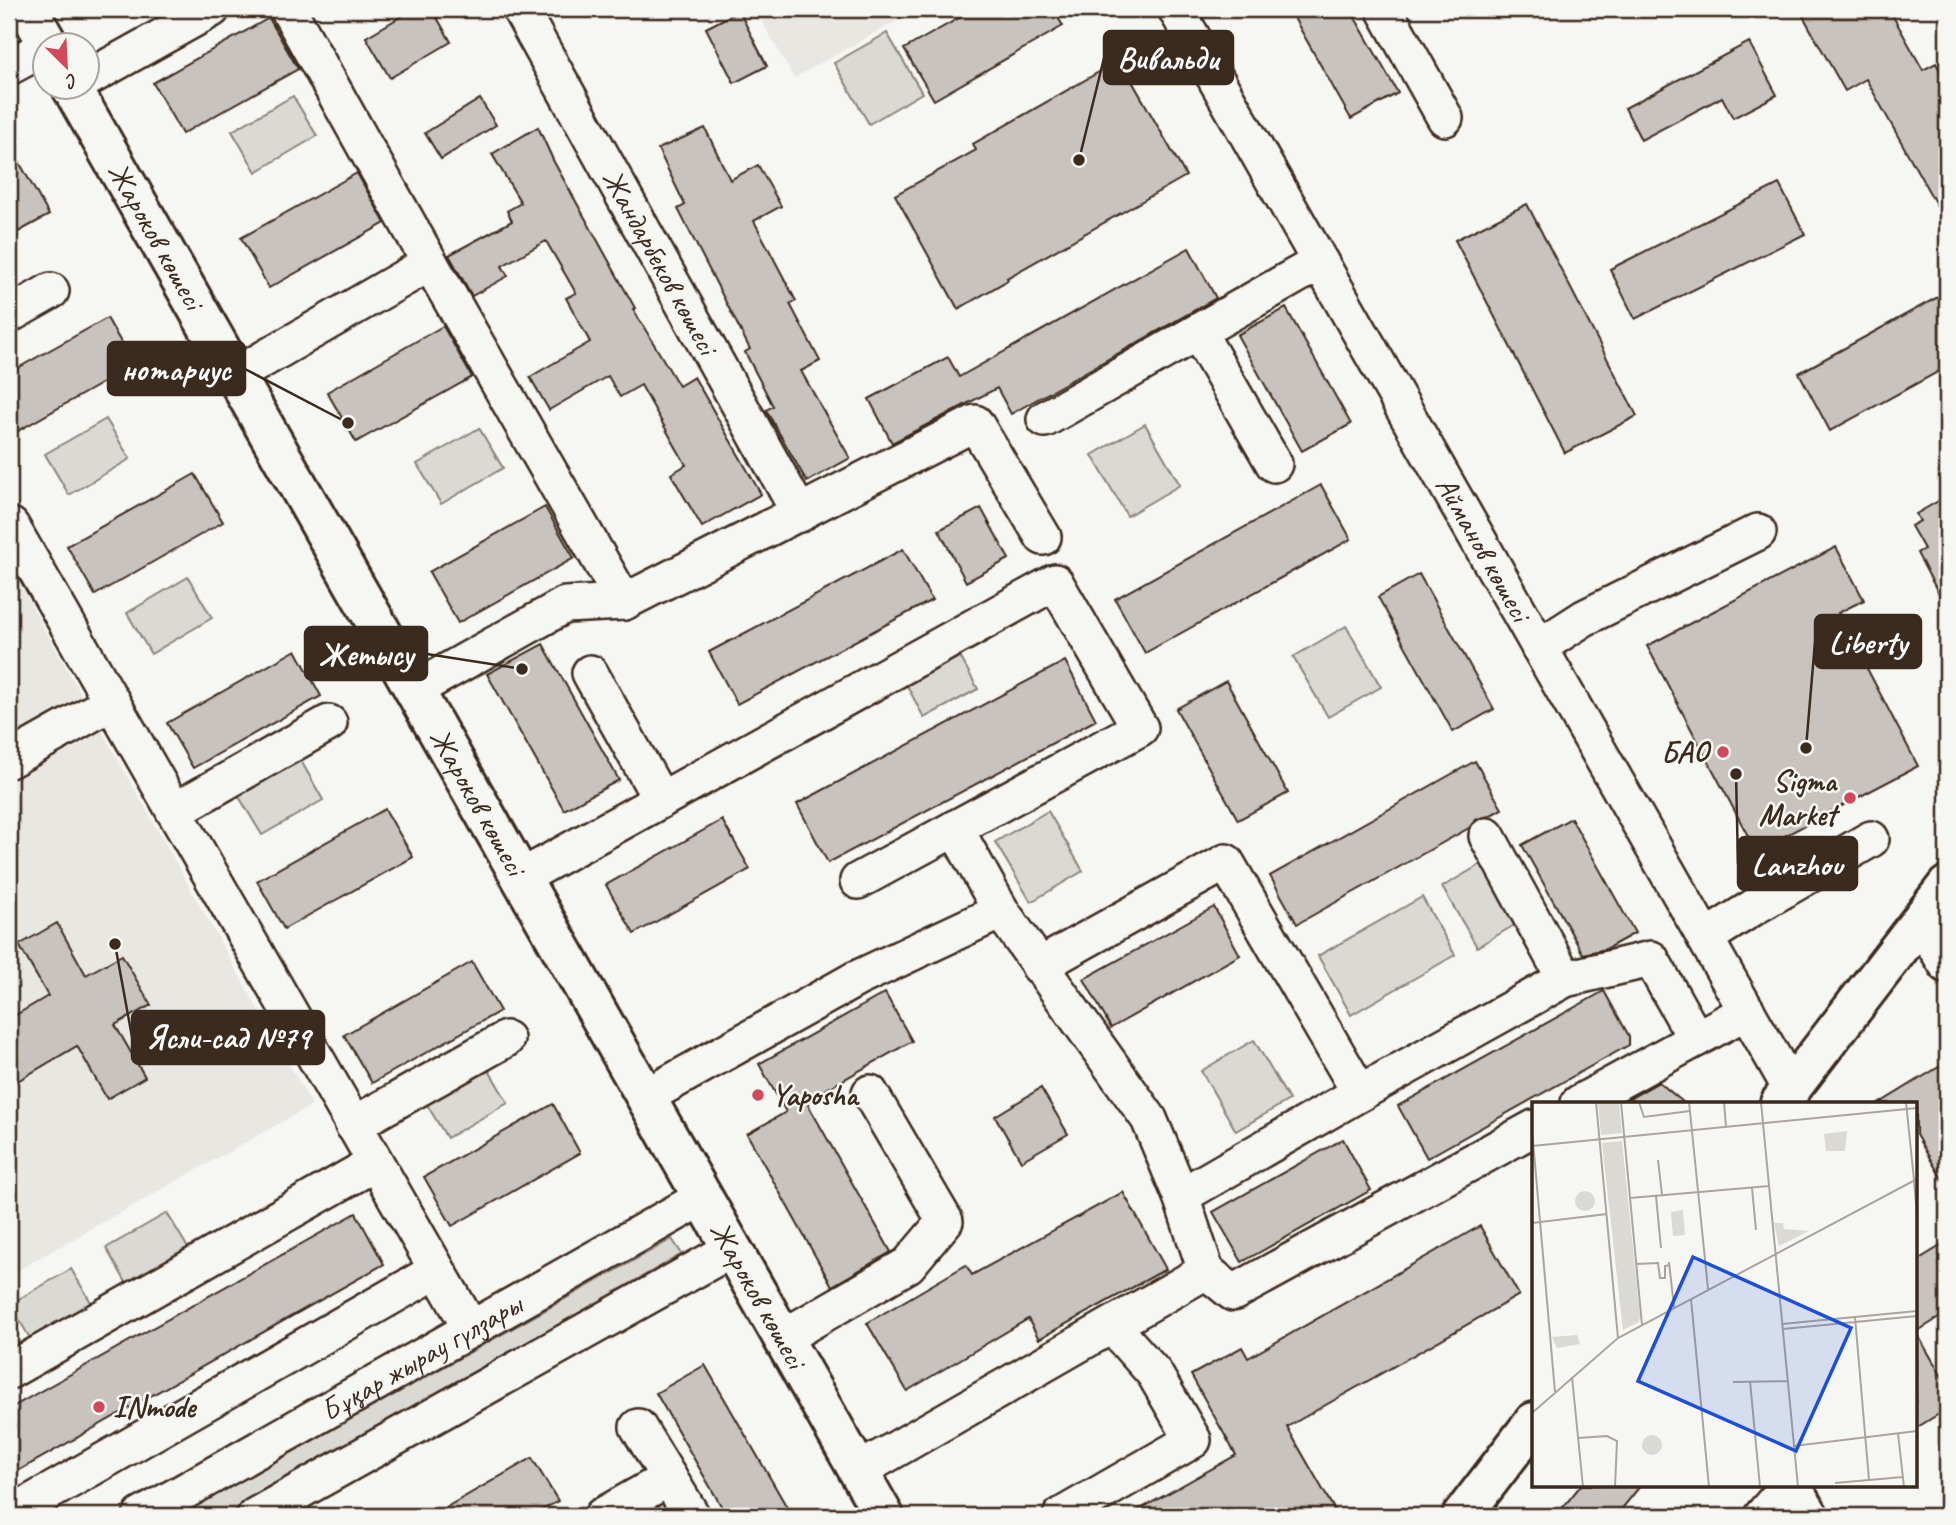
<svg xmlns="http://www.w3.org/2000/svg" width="1956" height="1525" font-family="Caveat,sans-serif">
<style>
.built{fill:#e8e7e2}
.green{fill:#dad9d3;stroke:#8a8278;stroke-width:2}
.building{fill:#c8c3be;stroke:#3b2a1e;stroke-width:2}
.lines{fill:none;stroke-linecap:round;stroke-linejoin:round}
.minor-casing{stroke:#3b2a1e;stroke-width:40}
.major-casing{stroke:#3b2a1e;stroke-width:44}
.minor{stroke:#f6f6f2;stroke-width:35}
.major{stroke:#f6f6f2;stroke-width:38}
.poi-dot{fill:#d1495b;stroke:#f6f6f2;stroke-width:2.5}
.labels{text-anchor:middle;stroke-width:5;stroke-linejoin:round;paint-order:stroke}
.street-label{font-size:30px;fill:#3b2a1e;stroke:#f6f6f2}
.poi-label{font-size:30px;font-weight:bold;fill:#3b2a1e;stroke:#f6f6f2;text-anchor:end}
.inset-road{fill:none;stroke:#aba49d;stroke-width:2}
.view{fill:#1d4ed8;fill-opacity:0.15;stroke:#1d4ed8;stroke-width:3.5}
.inset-edge{fill:none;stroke:#3b2a1e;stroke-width:3.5}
.leader{fill:none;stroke:#3b2a1e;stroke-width:2.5}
.callout-dot{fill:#3b2a1e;stroke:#f6f6f2;stroke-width:2.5}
.callout{fill:#3b2a1e;stroke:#3b2a1e;stroke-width:2.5}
.callout-label{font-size:32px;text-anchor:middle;font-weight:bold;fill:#fff}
</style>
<rect width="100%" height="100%" fill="#f6f6f2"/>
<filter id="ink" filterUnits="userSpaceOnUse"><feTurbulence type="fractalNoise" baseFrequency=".0143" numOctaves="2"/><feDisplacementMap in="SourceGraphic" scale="14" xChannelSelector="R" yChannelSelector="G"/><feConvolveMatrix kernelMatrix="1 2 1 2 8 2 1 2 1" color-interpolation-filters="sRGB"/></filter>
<g filter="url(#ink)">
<g class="built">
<polygon points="755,9 918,9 794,78"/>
<polygon points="9,565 83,698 9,739"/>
<polygon points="102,731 312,1105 9,1275 9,783"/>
</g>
<g class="green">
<polygon points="887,33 922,93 869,124 834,63"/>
<polygon points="293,96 317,136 256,172 232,131"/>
<polygon points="106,419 130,459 69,495 45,454"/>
<polygon points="1145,424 1180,485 1127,516 1092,455"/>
<polygon points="479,428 503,468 441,504 417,464"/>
<polygon points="188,577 212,618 151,654 127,613"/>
<polygon points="1346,626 1381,687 1328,717 1293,657"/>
<polygon points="956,649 978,689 924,718 903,678"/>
<polygon points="300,759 323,800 262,835 238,795"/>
<polygon points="1048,811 1083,871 1031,902 995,842"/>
<polygon points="1495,856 1530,916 1477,947 1442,887"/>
<polygon points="1422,897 1455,955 1351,1015 1318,956"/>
<polygon points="1254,1040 1289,1100 1236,1131 1201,1071"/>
<polygon points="484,1062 508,1103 447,1138 423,1098"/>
<polygon points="167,1213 191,1253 130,1289 106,1248"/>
<polygon points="672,1239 682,1254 224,1516 178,1516"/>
<polygon points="71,1269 95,1309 34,1345 10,1304"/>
</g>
<g class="building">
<polygon points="414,9 432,9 451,42 390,78 366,37"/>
<polygon points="975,9 1053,9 1063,26 934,100 904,49"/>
<polygon points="1289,9 1350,9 1398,93 1351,119"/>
<polygon points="1799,9 1889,9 1923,70 1936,63 1947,84 1947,224 1866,79 1845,91"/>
<polygon points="739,11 767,66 734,83 706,28"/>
<polygon points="269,18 298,69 182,134 153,83"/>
<polygon points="1749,42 1777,95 1733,118 1722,97 1641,140 1625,108"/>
<polygon points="1120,60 1186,176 1007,278 1008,280 958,309 895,195 976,150 973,144"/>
<polygon points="480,99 496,125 441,159 425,133"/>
<polygon points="538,127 554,162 635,308 633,309 679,386 694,377 761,494 702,527 671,474 686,465 641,385 620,397 608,376 549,410 530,377 590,342 566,298 576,293 546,241 502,266 508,276 472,296 449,255 512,221 507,211 521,203 492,154"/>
<polygon points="705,128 730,180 758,165 781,206 754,221 796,301 790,304 820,361 801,371 850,458 807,482 766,410 773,406 745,352 750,349 678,209 685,205 658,149"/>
<polygon points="9,144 49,215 9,237"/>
<polygon points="357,173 385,223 269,288 241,238"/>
<polygon points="1779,184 1805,234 1635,319 1610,269"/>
<polygon points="1527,204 1637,416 1565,453 1455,240"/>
<polygon points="1189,248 1216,298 1011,414 997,388 892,443 869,399 948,357 959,377"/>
<polygon points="1947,292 1947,367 1830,431 1799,373"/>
<polygon points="1286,308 1351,424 1302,451 1237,335"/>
<polygon points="107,318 134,365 9,436 9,373"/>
<polygon points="443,326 472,377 356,442 327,392"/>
<polygon points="195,474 223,522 95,595 67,546"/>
<polygon points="1321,485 1351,539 1145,653 1115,599"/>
<polygon points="1947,496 1947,609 1917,553 1924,549 1911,526 1920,521 1916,514"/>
<polygon points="545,507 574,558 458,623 429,572"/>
<polygon points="981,508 1009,559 966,582 939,530"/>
<polygon points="1836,547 1864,600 1838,613 1918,766 1756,851 1647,646"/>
<polygon points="903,549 932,600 737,704 709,652"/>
<polygon points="1419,574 1494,709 1453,732 1378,597"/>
<polygon points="543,644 619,780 564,810 487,674"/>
<polygon points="296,650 321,696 193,768 167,723"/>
<polygon points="1065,661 1096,720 828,863 797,804"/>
<polygon points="1226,681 1288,793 1238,820 1176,709"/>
<polygon points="1475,761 1502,809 1489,816 1477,819 1469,828 1297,924 1270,876"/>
<polygon points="385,809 413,857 284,929 257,881"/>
<polygon points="1571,818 1635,933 1606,949 1583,954 1522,845"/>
<polygon points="722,820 750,869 634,934 606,885"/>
<polygon points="1214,907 1240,955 1111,1028 1084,979"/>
<polygon points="57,923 86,975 122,955 151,1005 115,1025 145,1077 107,1099 77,1046 9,1086 9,1019 48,996 19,945"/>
<polygon points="472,962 500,1011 372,1083 344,1035"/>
<polygon points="1604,991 1629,1036 1629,1045 1427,1158 1398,1106"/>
<polygon points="885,993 912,1041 806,1101 891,1252 832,1286 747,1134 786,1112 759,1064"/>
<polygon points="1947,1062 1947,1187 1916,1135 1916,1103 1880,1103"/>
<polygon points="1659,1082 1684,1103 1625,1103 1629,1099"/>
<polygon points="1041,1088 1068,1134 1021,1161 995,1116"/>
<polygon points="553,1104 580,1153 452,1226 424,1177"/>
<polygon points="1343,1139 1371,1190 1242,1262 1213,1212"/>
<polygon points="1123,1192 1166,1269 1039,1339 1028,1319 907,1391 867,1323 966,1265 972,1275"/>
<polygon points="356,1213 384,1264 9,1476 9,1409"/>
<polygon points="1480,1226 1519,1295 1287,1427 1338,1516 1128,1516 1236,1455 1191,1375 1242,1347 1248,1358"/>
<polygon points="1947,1242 1947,1313 1916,1332 1947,1385 1947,1409 1916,1428 1916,1261"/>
<polygon points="705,1365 792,1516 727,1516 656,1393"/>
<polygon points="532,1458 558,1501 532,1516 431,1516"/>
<polygon points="1581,1485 1641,1485 1616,1516 1556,1516"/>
</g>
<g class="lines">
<g class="minor-casing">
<g id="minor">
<polyline points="288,9 430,263 624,602"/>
<path id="s1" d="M520,9l280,505"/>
<path id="s2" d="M1176,9l615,1080"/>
<polyline points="1384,9 1445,118"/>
<polyline points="9,67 46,47"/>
<polyline points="88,78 212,9"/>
<polyline points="9,315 51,291"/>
<polyline points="1198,332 1274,464"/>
<polyline points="236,375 430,263"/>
<polyline points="1045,419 1320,262"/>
<polyline points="9,526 11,526 471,1329"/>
<polyline points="1539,647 1584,618 1758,532"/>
<polyline points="590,673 661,800"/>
<polyline points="414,690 565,605 624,602 975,423 1043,537"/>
<polyline points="9,760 112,702"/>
<polyline points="174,811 329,723"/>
<polyline points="955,828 1001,911 1149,1119 1181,1196 1206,1271"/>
<polyline points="1487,836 1565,979"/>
<polyline points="520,878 1055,582 1140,728 858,881"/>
<polyline points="1920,922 1947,965"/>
<polyline points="1705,938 1754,907 1871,839"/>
<polyline points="1039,966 1226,862 1360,1093"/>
<polyline points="645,1097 856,979 1001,911"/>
<polyline points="1579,1103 1747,1011"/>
<polyline points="353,1125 506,1039"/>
<polyline points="1181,1196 1360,1093 1565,979 1651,959 1696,1039"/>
<polyline points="782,1338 908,1265 945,1221 870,1093"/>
<polyline points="9,1371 375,1163"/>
<polyline points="638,1427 692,1516"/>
<polyline points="858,1471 1206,1271 1233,1293 1534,1128"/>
<polyline points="1792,1485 1811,1516"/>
<polyline points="9,1515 436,1271"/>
<path id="s3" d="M141,1516l561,-318"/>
<polyline points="255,1516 732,1249"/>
<polyline points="602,1516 669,1478"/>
<polyline points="1061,1516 1193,1440 1154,1373 1113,1327"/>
<polyline points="1762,1516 1789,1485"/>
</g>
</g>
<g class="major-casing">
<g id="major">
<polyline points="28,9 49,46"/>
<path id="s4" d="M72,88l812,1428"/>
<polyline points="1780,1103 1947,886"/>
<polyline points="1462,1516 1534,1422"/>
</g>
</g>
<use href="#minor" class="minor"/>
<use href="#major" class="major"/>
</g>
</g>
<g class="poi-dot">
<circle cx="1723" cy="752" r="7"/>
<circle cx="1850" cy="798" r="7"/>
<circle cx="758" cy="1095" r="7"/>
<circle cx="99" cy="1407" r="7"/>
</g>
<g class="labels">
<g class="street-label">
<text dy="10" stroke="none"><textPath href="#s4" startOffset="170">Жароков көшесі</textPath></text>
<text dy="10" stroke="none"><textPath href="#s1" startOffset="289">Жандарбеков көшесі</textPath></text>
<text dy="10" stroke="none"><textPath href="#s2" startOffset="621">Айманов көшесі</textPath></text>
<text dy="10" stroke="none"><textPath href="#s4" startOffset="821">Жароков көшесі</textPath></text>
<text dy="10" stroke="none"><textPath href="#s4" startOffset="1388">Жароков көшесі</textPath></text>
<text dy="10" stroke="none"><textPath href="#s3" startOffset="322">Бұқар жырау гүлзары</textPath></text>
</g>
<g class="poi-label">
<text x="1709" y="762">БАО</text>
<text x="1836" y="791">Sigma<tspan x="1836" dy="34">Market</tspan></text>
<text x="772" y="1105" text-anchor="start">Yaposha</text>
<text x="113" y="1417" text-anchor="start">INmode</text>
</g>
</g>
<g transform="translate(1532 1102)">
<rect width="385" height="385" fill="#f6f6f2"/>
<path d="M66,0h21l3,31 -21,2zM315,29l-2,20h-19l-2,-17zM90,39l18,175 -1,6 -16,8 -21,-187zM43 99a10 10 0 1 1 20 0a10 10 0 1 1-20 0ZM151,108l2,25 -12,1 -2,-24zM242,121h9l1,6 25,2 -30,15zM45,233l3,9 -23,4 -5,-11zM110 343a10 10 0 1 1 20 0a10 10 0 1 1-20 0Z" fill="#dad9d3"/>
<path class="inset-road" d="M64,0l22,236M89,0l21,223M107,0l5,15 46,-6M157,0l19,187M192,0l2,25M229,0l2,21M374,0l8,78M231,21l35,364M0,28l23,262M0,44l385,-38M126,58l4,35M382,79l3,34M220,86l4,42M124,94l5,52M98,96l139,-12M0,121l75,-9M137,160l5,45M104,162l22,-1 2,15h5v-12l5,-1M159,197l18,188M323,215l14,163M250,222l135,-13M251,227l134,-13M40,275l11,110M218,279l10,106M201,280l54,-1M0,311l86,-75 299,-159M366,331l6,54M46,336l29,-2 10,5 -2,46M262,344l123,-15M303,381l68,-6"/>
<path class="view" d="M161,155l158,71 -55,123 -158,-70z"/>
<rect width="385" height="385" class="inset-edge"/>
</g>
<path class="leader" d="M1079 160L1104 58M348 423L245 369M1806 748L1815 642M522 669L427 654M1736 774L1738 864M115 944L132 1037"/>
<g class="callout-dot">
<circle cx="1079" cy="160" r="7"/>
<circle cx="348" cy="423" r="7"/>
<circle cx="1806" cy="748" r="7"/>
<circle cx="522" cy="669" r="7"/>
<circle cx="1736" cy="774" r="7"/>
<circle cx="115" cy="944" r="7"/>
</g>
<g class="callout">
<rect x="1104" y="31" width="129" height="53" rx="7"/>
<rect x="108" y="342" width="137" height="53" rx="7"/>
<rect x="1815" y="615" width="106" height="53" rx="7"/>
<rect x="305" y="627" width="122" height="53" rx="7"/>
<rect x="1738" y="837" width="119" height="53" rx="7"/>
<rect x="132" y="1011" width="192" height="53" rx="7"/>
</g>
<g class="callout-label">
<text x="1168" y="69">Вивальди</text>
<text x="176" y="380">нотариус</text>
<text x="1868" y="653">Liberty</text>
<text x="366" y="665">Жетысу</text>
<text x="1797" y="875">Lanzhou</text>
<text x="228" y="1048">Ясли-сад №79</text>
</g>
<rect width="1956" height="1525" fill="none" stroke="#f6f6f2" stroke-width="35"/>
<rect x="18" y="18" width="1921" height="1490" fill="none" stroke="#3b2a1e" stroke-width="2.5" filter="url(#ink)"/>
<g transform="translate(66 66) rotate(156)"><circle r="33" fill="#f6f6f2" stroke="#aba49d" stroke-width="2"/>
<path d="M0-5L12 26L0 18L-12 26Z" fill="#d1495b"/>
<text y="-10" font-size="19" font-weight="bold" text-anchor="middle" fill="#3b2a1e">С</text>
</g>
</svg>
